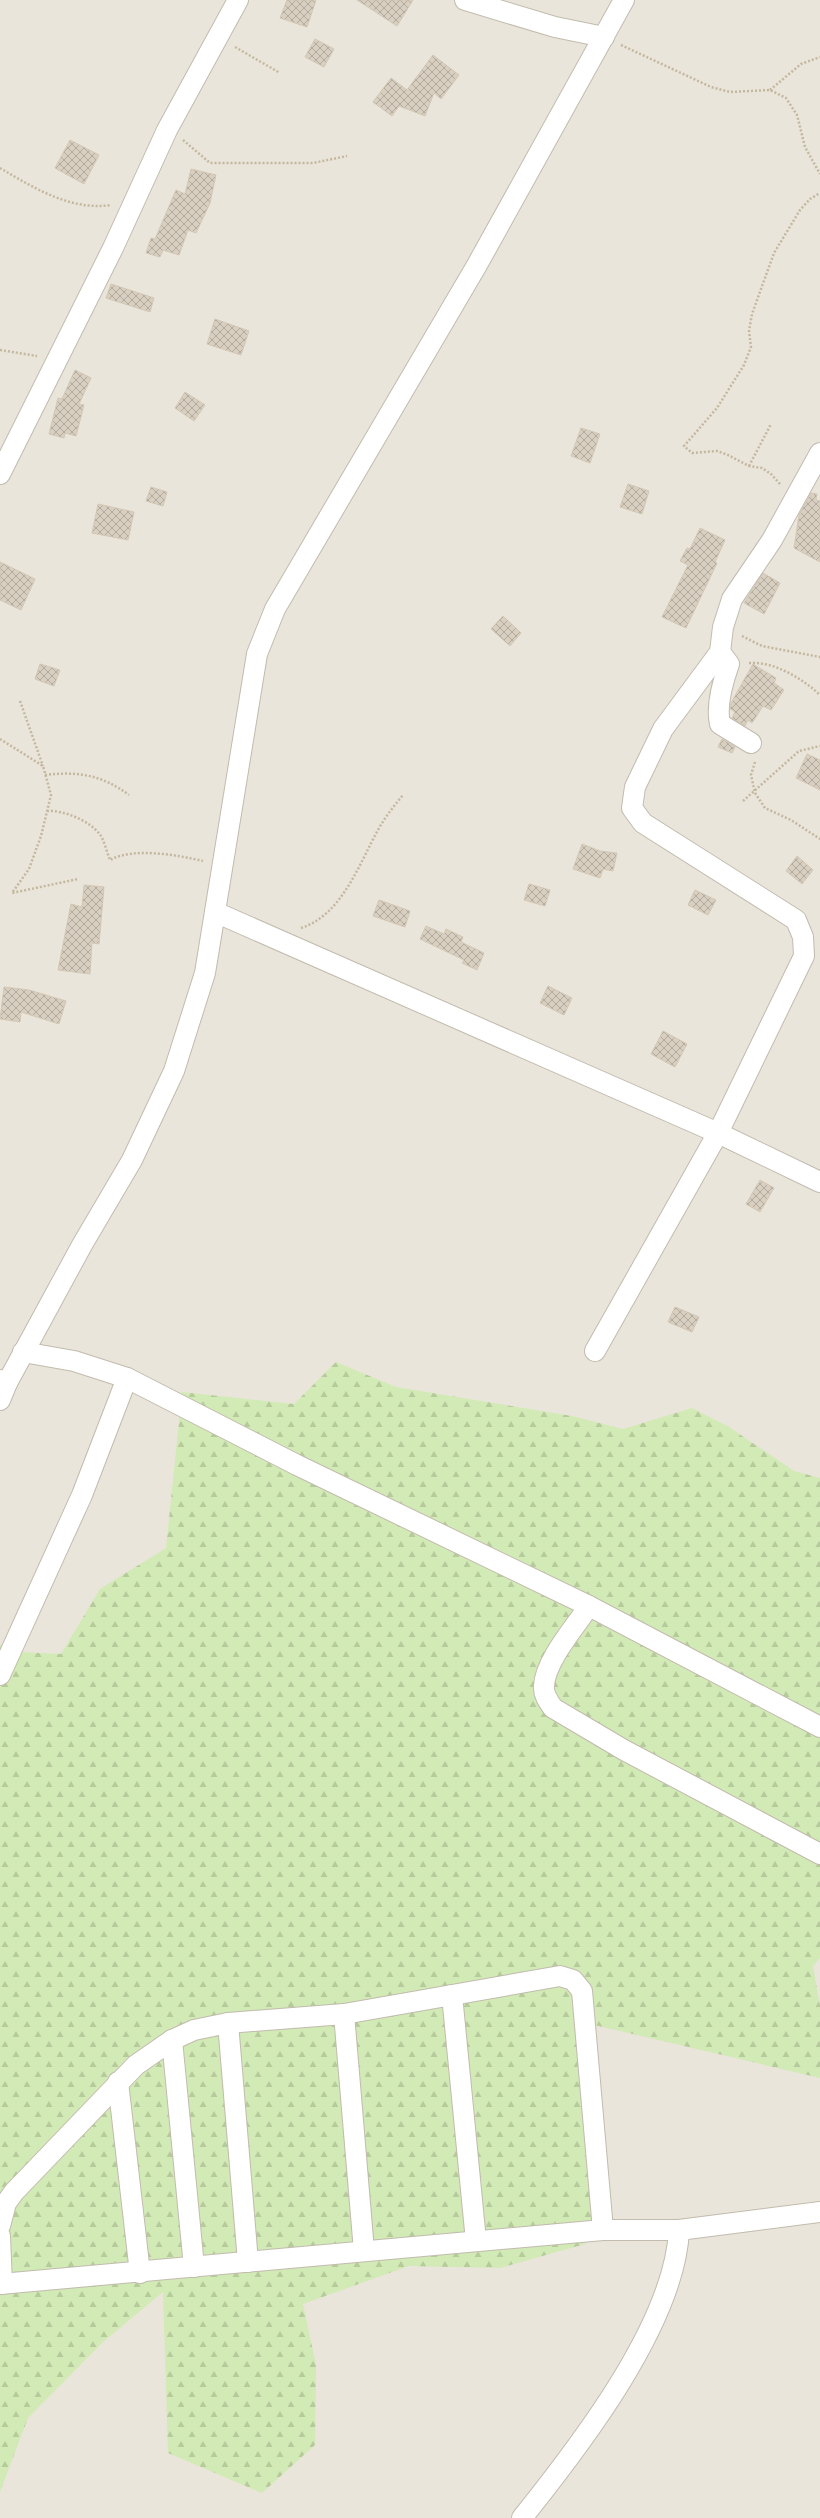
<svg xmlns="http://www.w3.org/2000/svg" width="820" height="2518" font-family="Mulish,sans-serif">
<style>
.residential{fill:#eae5da}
.forest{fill:url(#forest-firs)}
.building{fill:url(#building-cross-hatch);stroke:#d3c7b4}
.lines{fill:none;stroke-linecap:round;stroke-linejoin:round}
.street-casing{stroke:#c2bbae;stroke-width:22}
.path{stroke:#c4b79f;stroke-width:2.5;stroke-dasharray:2 2;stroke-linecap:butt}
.street{stroke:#fff;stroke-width:20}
</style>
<defs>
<pattern id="forest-firs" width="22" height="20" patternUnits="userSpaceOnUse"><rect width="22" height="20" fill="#d2eab5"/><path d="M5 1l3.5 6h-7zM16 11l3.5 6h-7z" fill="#b6ca9c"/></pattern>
<pattern id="building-cross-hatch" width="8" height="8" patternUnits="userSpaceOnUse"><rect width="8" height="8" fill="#d8cfc1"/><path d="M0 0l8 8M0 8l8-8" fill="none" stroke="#b1aa9e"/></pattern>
</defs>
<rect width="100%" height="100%" fill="#f6f3ec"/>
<rect class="residential" x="0" y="0" width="820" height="2518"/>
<polygon class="forest" points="336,1362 396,1387 572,1416 623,1429 692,1408 729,1427 794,1471 820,1478 820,1958 813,1966 820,2006 820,2078 590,2024 608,2199 585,2244 500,2268 409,2266 303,2304 316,2365 315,2445 262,2493 168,2453 163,2292 103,2342 28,2418 0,2492 0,1645 19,1652 61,1654 100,1589 166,1548 182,1392 294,1404"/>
<g class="building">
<polygon points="287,0 316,0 307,27 280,18"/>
<polygon points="357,0 413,0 397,26"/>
<polygon points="315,39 334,49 324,67 305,57"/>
<polygon points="433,55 459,75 441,99 434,93 425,116 399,106 392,116 373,102 391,78 407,90"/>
<polygon points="70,140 99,155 84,184 55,168"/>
<polygon points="191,169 216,175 210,203 196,233 188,230 179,255 163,250 160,257 146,253 151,238 155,239 176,190 185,194"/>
<polygon points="111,284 154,298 150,312 106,298"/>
<polygon points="215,319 249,331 241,355 207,344"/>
<polygon points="75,370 91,378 79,404 84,405 76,436 65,433 64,438 49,434 58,398 62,399"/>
<polygon points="185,392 205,405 194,421 175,408"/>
<polygon points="581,428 600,434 590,463 571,456"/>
<polygon points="628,484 649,491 642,514 620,507"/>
<polygon points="151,487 167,492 163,506 146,501"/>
<polygon points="811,493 817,494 816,500 820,501 820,562 794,548 799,515"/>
<polygon points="98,504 134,512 128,540 92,533"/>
<polygon points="700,528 725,540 715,562 717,563 686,628 662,617 688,565 680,561 687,548 690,549"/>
<polygon points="0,562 35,579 21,610 0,600"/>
<polygon points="763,573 780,583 764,614 744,603"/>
<polygon points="503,616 521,633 510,646 491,629"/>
<polygon points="40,664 60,670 54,686 35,679"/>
<polygon points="753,664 776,678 774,683 784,690 771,710 763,706 752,723 748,720 745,726 732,718 735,712 730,709 731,703"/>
<polygon points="722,739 735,747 732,753 718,747"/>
<polygon points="807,754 820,760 820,790 796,778"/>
<polygon points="582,844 600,851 617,853 613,871 603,869 600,878 573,869"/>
<polygon points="797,856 813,870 802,884 786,871"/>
<polygon points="529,884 550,890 545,906 524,900"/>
<polygon points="84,885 104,887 99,944 92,943 90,974 58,970 71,904 82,907"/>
<polygon points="695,890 716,900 708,915 688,905"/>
<polygon points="379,900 410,911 405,927 373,916"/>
<polygon points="426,926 444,934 446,929 463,937 461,942 484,953 477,970 462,963 464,960 420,939"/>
<polygon points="548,986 572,998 564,1015 540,1003"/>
<polygon points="4,987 29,990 66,1001 59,1024 21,1012 20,1022 0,1019"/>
<polygon points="663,1031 687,1044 675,1067 651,1054"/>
<polygon points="760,1180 774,1188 760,1212 746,1204"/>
<polygon points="675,1307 699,1317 692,1332 668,1322"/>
</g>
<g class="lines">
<g class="street-casing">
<g id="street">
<polyline points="465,0 555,27 604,37"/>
<polyline points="0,474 113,248 167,130 238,0"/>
<path d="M720,652l9,12c-6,17 -13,43 -9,60l31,19"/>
<polyline points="215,912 718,1133 820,1182"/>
<polyline points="595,1351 718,1133 804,956 803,937 796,920 643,823 632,808 635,787 663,729 720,652 723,627 732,599 772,540 820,453"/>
<polyline points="23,1352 74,1361 127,1378 297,1465 589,1606 820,1727"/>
<polyline points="0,1380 7,1383 0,1400"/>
<polyline points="7,1383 82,1245 132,1160 174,1071 205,973 257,654 275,609 477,265 624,0"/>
<path d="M589,1606c-14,21 -44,55 -45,80 -1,8 4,15 9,22l71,42 196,104"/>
<polyline points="0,1675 82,1495 127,1378"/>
<polyline points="452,1995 476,2241"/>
<polyline points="344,2014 364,2251"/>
<polyline points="228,2023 248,2262"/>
<polyline points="172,2040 194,2267"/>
<polyline points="118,2082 140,2273"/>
<polyline points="0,2226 6,2203 14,2192 136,2065 172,2040 194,2030 228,2023 344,2014 560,1976 573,1980 582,1991 603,2230"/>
<polyline points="0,2236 2,2284"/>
<polyline points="0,2284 603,2230 679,2230"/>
<path d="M522,2518c57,-71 153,-195 157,-288l141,-18"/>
</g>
</g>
<g class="path">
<polyline points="621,45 711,87 730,92 770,90 786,98 797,115 805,147 820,174"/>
<polyline points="235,47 280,73"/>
<polyline points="770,90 801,64 820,57"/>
<polyline points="183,140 210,163 313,163 347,156"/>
<path d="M0,168c34,20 71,43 111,37"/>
<polyline points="0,350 37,356"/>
<polyline points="749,466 771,424"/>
<polyline points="780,484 771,474 762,468 749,466 728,455 717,451 692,453 684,446 717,408 744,365 751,347 749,331 752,314 774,253 800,210 810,199 820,193"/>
<polyline points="742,636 762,646 820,657"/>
<path d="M749,663c25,-2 54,16 71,32"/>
<polyline points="20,701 43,766"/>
<polyline points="0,739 43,766 51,795 41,836 29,869 12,893 78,879"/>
<polyline points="755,762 751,775 755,793 765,808 791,820 820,839"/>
<path d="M45,775c33,-4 57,0 84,20"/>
<polyline points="743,801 799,751 820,746"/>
<path d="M47,811c17,-1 44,10 54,25 4,7 6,17 9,24 24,-13 67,-5 93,1"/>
<path d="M301,928c41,-13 58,-64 77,-98 7,-13 16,-24 25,-35"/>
</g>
<use href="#street" class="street"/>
</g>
</svg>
